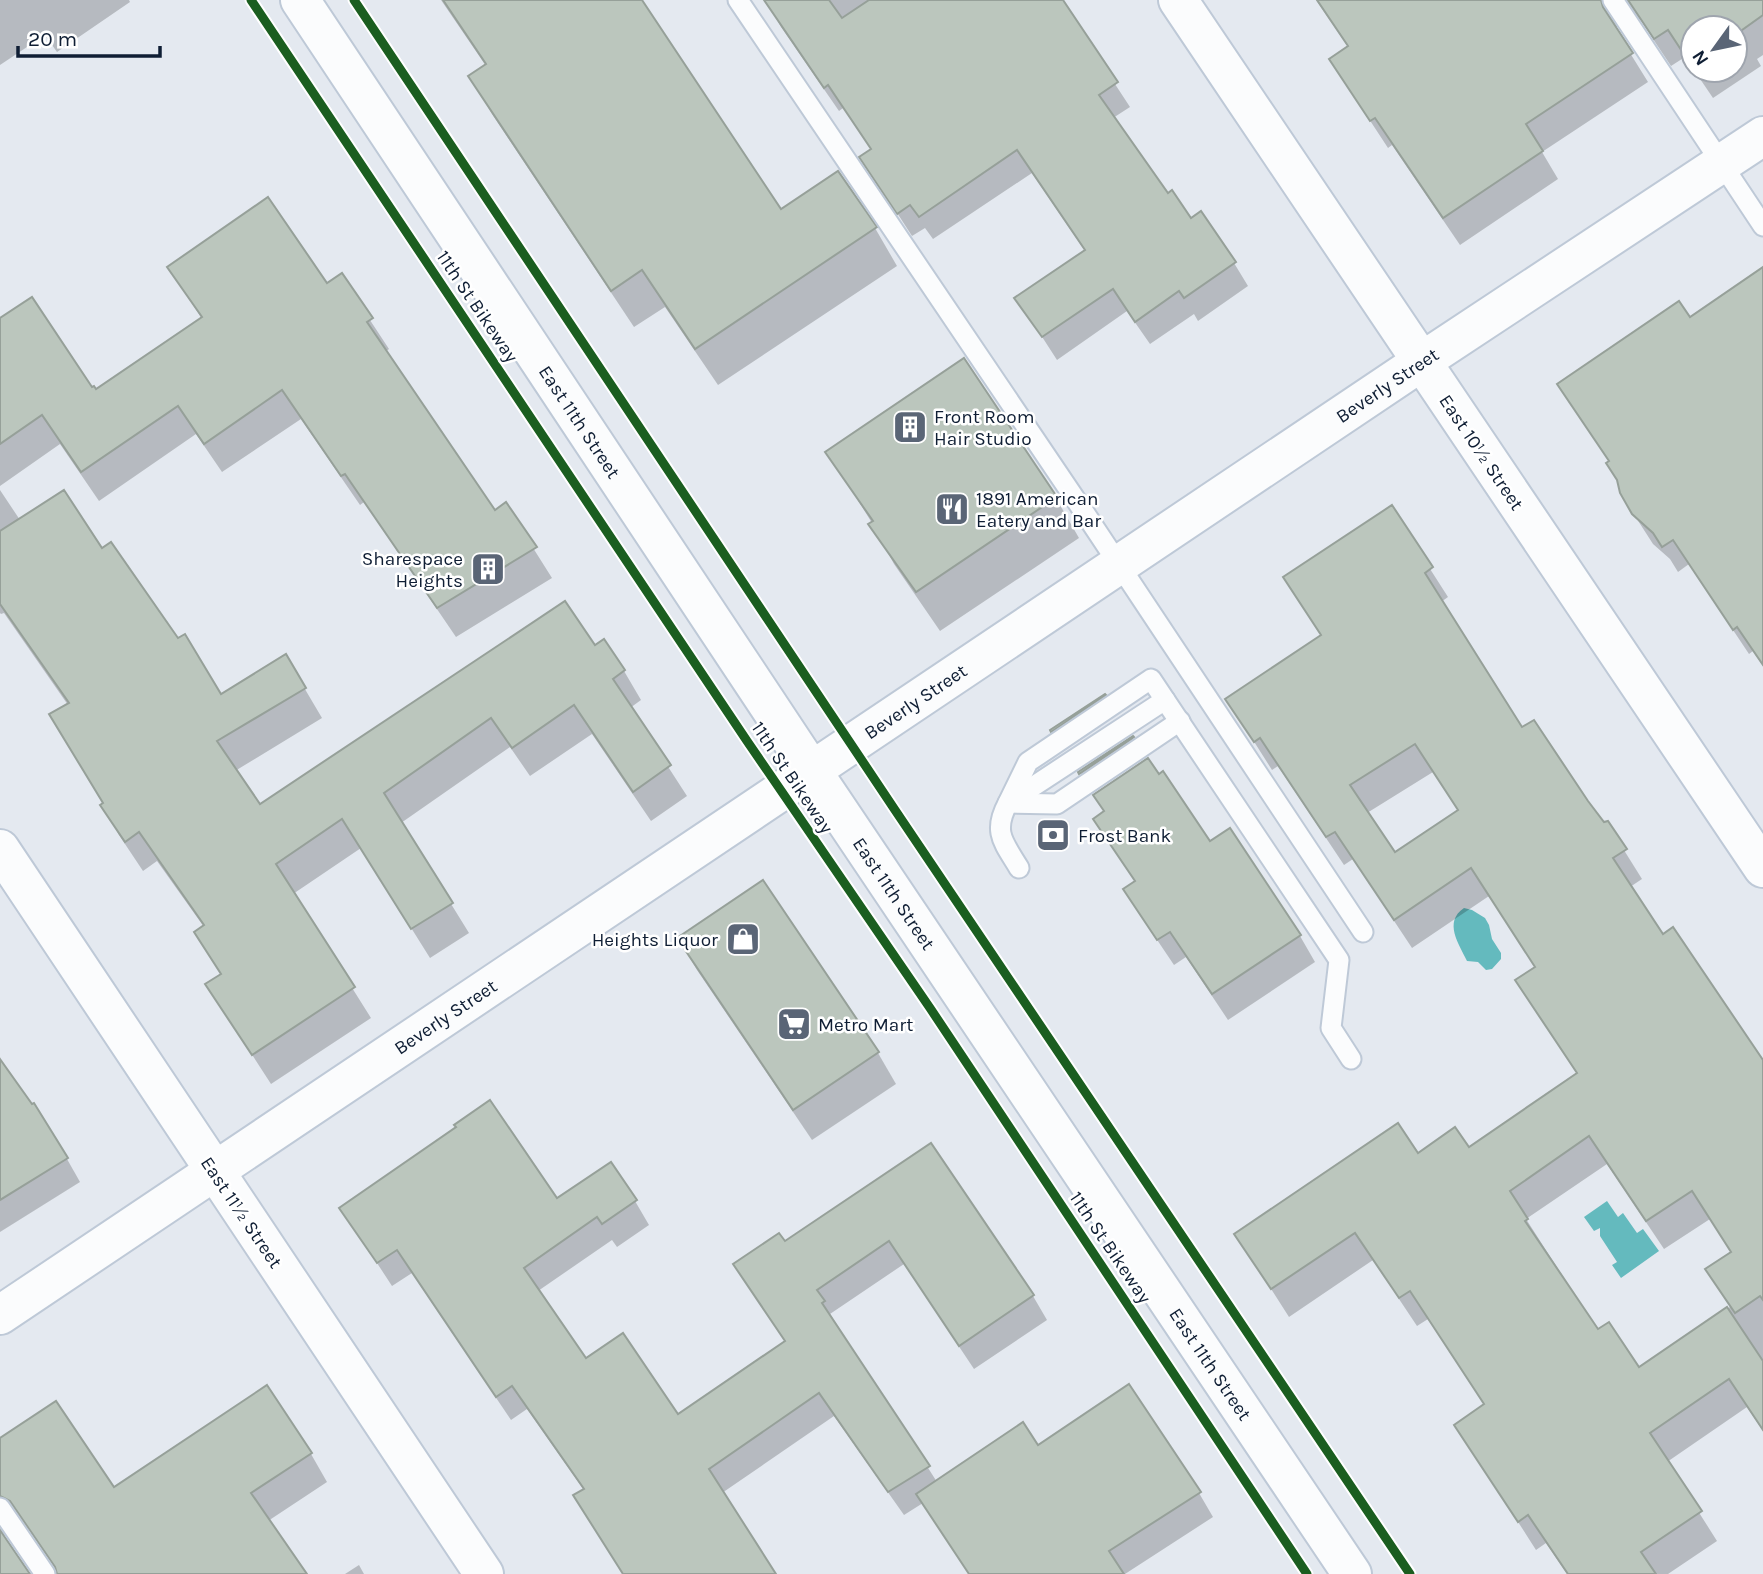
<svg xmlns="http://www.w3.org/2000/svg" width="1763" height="1574" font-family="Karla,sans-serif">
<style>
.water{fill:#64babe}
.shadow{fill:#0003;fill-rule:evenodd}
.building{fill:#bbc6bd;stroke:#96a099;stroke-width:2;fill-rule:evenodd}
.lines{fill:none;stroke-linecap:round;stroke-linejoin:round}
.service-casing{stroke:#bec9d7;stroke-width:23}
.minor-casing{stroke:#bec9d7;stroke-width:42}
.secondary-casing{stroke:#bec9d7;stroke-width:42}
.service{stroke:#fbfcfd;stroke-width:19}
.minor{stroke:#fbfcfd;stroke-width:38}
.secondary{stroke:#fbfcfd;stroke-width:38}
.cycleway-casing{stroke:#fff;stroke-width:13}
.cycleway{stroke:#1b5e20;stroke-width:9}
.labels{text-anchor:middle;stroke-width:5;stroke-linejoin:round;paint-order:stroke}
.street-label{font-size:19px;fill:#0f1e34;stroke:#fff}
.poi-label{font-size:19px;fill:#0f1e34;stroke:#fff;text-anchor:start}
</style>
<rect width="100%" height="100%" fill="#e4e9f0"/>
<g class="water">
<path d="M1464,908l8,2 13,8 4,7 3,14 9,14v6l-9,10 -6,1 -8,-8 -11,-1c-8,-17 -24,-39 -3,-53z"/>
<polygon points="1607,1201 1618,1217 1623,1213 1637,1233 1643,1229 1659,1251 1621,1278 1612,1265 1617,1262 1600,1236 1600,1228 1594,1231 1584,1217"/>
</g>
<g class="shadow">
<polygon points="0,0 129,0 130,2 57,52 45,35 0,65"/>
<polygon points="441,0 640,0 781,211 838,173 875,228 897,266 718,385 665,307 634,327 492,114 470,76 486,66"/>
<polygon points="769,0 1060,0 1130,107 1113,118 1167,195 1234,263 1248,286 1198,321 1194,314 1150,344 1127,311 1057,360 1017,298 1085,251 1032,173 933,239 925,228 912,236 861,157 872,150 843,108 839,111 781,27 768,3"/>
<polygon points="1316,0 1763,0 1763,55 1757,59 1761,66 1713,98 1694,70 1735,70 1735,28 1693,28 1693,69 1685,57 1671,66 1641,21 1635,16 1623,17 1617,24 1617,32 1648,82 1542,152 1558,179 1460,245 1392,145 1388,148 1348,87 1331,60 1349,48"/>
<polygon points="169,267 326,286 341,276 389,349 385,352 495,513 506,505 552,578 456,637 364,502 360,505 301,419 222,472 196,434 99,501 60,444 0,486 0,320 96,392 202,319"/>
<polygon points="1763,269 1763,666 1753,651 1749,654 1689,564 1678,572 1670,559 1653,544 1626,502 1610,463 1559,384 1689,320"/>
<polygon points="828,452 1056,498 1079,538 940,631 894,564 872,523"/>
<polygon points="0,490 20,520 101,551 177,640 220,697 286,657 322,718 235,771 259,806 595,648 624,671 641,700 630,708 687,796 651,821 592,734 530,776 510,747 401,823 469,933 430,958 361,848 293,894 371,1018 271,1084 207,985 222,976 196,933 204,927 157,861 143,871 119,835 102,805 104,804 68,705 4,613 1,614 0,613"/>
<path d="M1391,508l57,89 -7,5 81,128 82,94 3,-1 35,56 -12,8 32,49 101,127v368l-16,-24 -80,55 50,79 -49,33h-101l-21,-31 -10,7 -80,-125 29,-19 -57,-87 -11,7 -44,-66 -84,57 -53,-83 181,-79 51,-5 110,-75 -60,-95 18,-12 -47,-72 -77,52 -59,-89 -9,6 -66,-99 -6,4 -45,-71 95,-63 -37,-58zM1433,772l26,40 -65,42 -27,-41zM1607,1164l57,85 46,-30 22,34 -24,17 22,37 -92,62 -40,-38 -72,-112z"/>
<polygon points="1105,697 1110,705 1058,740 1053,731"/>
<polygon points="1133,738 1138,748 1086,783 1080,772"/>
<polygon points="1095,819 1209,844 1300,936 1315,962 1228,1020 1186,957 1174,965 1141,916 1126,890 1136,883"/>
<polygon points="762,882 878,1053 896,1084 812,1140 697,970 679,939"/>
<polygon points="0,1062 67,1159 80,1182 0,1232"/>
<polygon points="930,1145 1033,1296 1047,1320 974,1369 904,1264 830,1314 937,1482 1037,1447 1199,1493 1213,1517 1125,1574 969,1574 923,1503 904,1515 834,1416 722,1493 774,1574 623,1574 584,1490 527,1409 511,1420 412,1273 392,1286 341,1208 557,1200 635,1201 649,1225 617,1247 612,1240 538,1291 585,1360 677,1416 786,1343 735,1265 784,1244"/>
<polygon points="0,1440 113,1489 311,1454 327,1482 268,1521 305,1574 59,1574 29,1530 17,1524 9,1527 3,1538 28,1574 0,1574"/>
<polygon points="359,1565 364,1574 345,1574"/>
</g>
<g class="building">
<polygon points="443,0 642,0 781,209 838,171 877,227 695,349 642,270 611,291 468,76 486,64"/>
<polygon points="764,0 829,0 842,18 869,0 1063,0 1118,82 1099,95 1168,193 1172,190 1191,218 1201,211 1236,262 1184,298 1179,291 1135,322 1113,289 1042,337 1014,298 1085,250 1017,150 919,217 910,205 897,214 859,157 871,149 828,85 824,88"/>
<polygon points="1317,0 1601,0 1603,7 1633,53 1526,124 1543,151 1443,218 1375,118 1370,121 1329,59 1348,46"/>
<polygon points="1628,0 1763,0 1763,15 1735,35 1735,28 1693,28 1693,64 1691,65 1668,30 1654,39"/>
<polygon points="268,197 327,283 342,273 373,318 367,322 495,510 506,502 537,547 437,608 345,474 341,476 282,390 204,444 178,406 81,472 42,415 0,444 0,318 32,297 92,387 94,386 96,389 202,317 167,267"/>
<polygon points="1763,267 1763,665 1737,627 1733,630 1673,540 1662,547 1653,533 1632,514 1620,493 1617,480 1606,463 1609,461 1557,384 1679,301 1690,317"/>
<polygon points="964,358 1057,497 916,592 868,524 873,521 825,452"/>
<polygon points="64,490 102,548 111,542 178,638 185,634 221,694 286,654 306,688 217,741 260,804 565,601 595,645 604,639 625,670 613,679 671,765 633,792 574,705 512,748 491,718 384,793 453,903 411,929 342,819 276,864 355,987 252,1055 205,984 221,974 194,932 204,925 139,832 125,842 100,805 103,803 49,714 69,703 0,604 0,531"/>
<path d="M1392,505l41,62 -8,6 97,154 12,-7 54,81 16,21 4,-1 19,28 -14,9 50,76 10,-7 90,133v240l-3,-4 -25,17 -30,-44 26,-17 -39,-61 -46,30 -57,-85 -79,55 18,28 -3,2 73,108 11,-7 30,45 88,-60 36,54v69l-34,-51 -79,54 52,78 -61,41 15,22h-88l-40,-59 -10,7 -64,-97 30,-21 -74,-113 -11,7 -44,-65 -84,56 -37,-55 164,-111 20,30 37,-26 14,20 108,-74 -62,-93 20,-13 -64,-99 -77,52 -59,-88 -9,5 -66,-99 -6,4 -29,-43 96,-64 -38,-58zM1415,744l43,66 -63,42 -45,-67z"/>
<polygon points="1105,694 1106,695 1051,732 1050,730"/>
<polygon points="1133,736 1134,737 1079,774 1078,772"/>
<polygon points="1148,758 1159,774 1163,771 1210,841 1230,828 1301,935 1212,994 1170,932 1157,940 1123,889 1135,881 1093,819 1104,811 1093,795"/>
<polygon points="763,880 879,1052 793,1110 677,938"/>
<polygon points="0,1059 32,1104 34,1103 68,1158 0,1200"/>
<polygon points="490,1100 557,1198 611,1162 637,1200 602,1224 597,1217 524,1268 586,1358 623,1333 678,1414 785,1341 733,1264 779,1233 785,1241 931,1143 1034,1295 959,1346 889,1241 817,1290 825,1301 822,1303 930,1466 888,1492 819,1393 709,1469 776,1574 623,1574 573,1495 584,1489 512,1386 496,1397 397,1250 377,1263 339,1208 456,1127 454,1125"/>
<polygon points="1129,1384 1201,1492 1109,1551 1124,1574 969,1574 916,1494 1023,1422 1038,1445"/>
<polygon points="267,1385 312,1453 251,1493 307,1574 57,1574 55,1567 10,1501 0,1496 0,1438 56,1401 114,1487"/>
<polygon points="0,1530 30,1574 0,1574"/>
</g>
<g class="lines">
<g class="service-casing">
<g id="service">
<polyline points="738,0 1084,512 1363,932"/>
<polyline points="1613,0 1763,226"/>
<polyline points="1165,700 1151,679 1028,762 1008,803 1057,804 1180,721"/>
<path d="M1019,868c-15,-25 -27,-36 -11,-65l157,-103 174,260 -8,68 20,31"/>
<polyline points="0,1508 45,1574"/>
</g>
</g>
<g class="minor-casing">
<g id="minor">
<polyline points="1178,0 1763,868"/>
<polyline points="0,849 484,1574"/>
<path id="s1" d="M0,1315l1421,-953 342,-226"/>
</g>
</g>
<g class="secondary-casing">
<g id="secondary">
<path id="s2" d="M300,0l512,771 540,803"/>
</g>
</g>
<use href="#service" class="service"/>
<use href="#minor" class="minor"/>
<use href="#secondary" class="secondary"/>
<g class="cycleway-casing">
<g id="cycleway">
<polyline points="251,0 747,741 930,1008 1307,1574"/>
<polyline points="354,0 895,810 1410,1574"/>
</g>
</g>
<use href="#cycleway" class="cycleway"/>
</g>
<defs>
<g id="building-square" transform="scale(1.75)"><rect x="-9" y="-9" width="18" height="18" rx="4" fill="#5a6576" stroke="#fff"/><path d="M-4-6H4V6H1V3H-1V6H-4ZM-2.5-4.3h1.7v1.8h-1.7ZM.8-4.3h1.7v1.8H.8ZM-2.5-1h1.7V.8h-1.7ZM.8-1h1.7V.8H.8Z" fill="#fff"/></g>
<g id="restaurant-square" transform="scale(1.75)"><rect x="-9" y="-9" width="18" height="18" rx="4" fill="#5a6576" stroke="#fff"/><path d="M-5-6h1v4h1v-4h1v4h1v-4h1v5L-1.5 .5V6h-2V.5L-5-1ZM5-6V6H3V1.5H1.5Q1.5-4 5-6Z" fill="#fff"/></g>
<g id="bank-square" transform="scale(1.75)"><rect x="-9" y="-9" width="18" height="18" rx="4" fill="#5a6576" stroke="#fff"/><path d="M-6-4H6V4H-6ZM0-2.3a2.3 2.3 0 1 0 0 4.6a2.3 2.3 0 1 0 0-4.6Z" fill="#fff"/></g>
<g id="shop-square" transform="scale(1.75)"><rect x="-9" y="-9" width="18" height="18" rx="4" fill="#5a6576" stroke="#fff"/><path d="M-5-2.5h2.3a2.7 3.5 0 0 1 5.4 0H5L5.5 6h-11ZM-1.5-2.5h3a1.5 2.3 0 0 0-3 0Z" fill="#fff"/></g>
<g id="supermarket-square" transform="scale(1.75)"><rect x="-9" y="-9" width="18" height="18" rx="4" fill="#5a6576" stroke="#fff"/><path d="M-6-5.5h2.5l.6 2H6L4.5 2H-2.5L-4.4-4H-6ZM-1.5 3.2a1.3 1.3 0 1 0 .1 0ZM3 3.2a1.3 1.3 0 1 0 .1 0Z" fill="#fff"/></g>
</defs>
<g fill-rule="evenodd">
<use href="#building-square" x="910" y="427"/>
<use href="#restaurant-square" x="952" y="509"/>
<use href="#building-square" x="488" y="569"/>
<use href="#bank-square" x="1053" y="835"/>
<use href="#shop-square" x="743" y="939"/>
<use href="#supermarket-square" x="794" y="1024"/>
</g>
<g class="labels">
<g class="street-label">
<text transform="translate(478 306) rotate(56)" y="7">11th St Bikeway</text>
<text dy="7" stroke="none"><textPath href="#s1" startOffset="1670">Beverly Street</textPath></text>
<text dy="7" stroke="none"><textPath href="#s2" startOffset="506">East 11th Street</textPath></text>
<text transform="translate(1482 452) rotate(56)" y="7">East 10½ Street</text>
<text dy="7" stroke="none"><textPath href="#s1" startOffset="1102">Beverly Street</textPath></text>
<text transform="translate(793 777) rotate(56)" y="7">11th St Bikeway</text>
<text dy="7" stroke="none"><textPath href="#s2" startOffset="1073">East 11th Street</textPath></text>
<text dy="7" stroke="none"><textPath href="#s1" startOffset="536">Beverly Street</textPath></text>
<text transform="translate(242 1212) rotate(56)" y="7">East 11½ Street</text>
<text transform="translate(1111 1247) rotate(56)" y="7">11th St Bikeway</text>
<text dy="7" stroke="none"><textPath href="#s2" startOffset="1640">East 11th Street</textPath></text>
</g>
<g class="poi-label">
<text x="934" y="423">Front Room<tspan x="934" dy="22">Hair Studio</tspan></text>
<text x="976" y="505">1891 American<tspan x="976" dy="22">Eatery and Bar</tspan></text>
<text x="463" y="565" text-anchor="end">Sharespace<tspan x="463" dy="22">Heights</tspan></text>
<text x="1078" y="842">Frost Bank</text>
<text x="718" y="946" text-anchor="end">Heights Liquor</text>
<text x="818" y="1031">Metro Mart</text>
</g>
</g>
<g transform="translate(1714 49) rotate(237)"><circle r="33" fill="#ffffff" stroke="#9fa5ae" stroke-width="2"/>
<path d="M0-5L12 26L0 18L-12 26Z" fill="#5a6576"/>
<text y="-10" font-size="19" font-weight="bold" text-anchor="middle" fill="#0f1e34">N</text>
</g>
<path d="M18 46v10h142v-10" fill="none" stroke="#0f1e34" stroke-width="3.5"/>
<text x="28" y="46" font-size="21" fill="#0f1e34" stroke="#ffffff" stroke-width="5" paint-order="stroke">20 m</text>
</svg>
